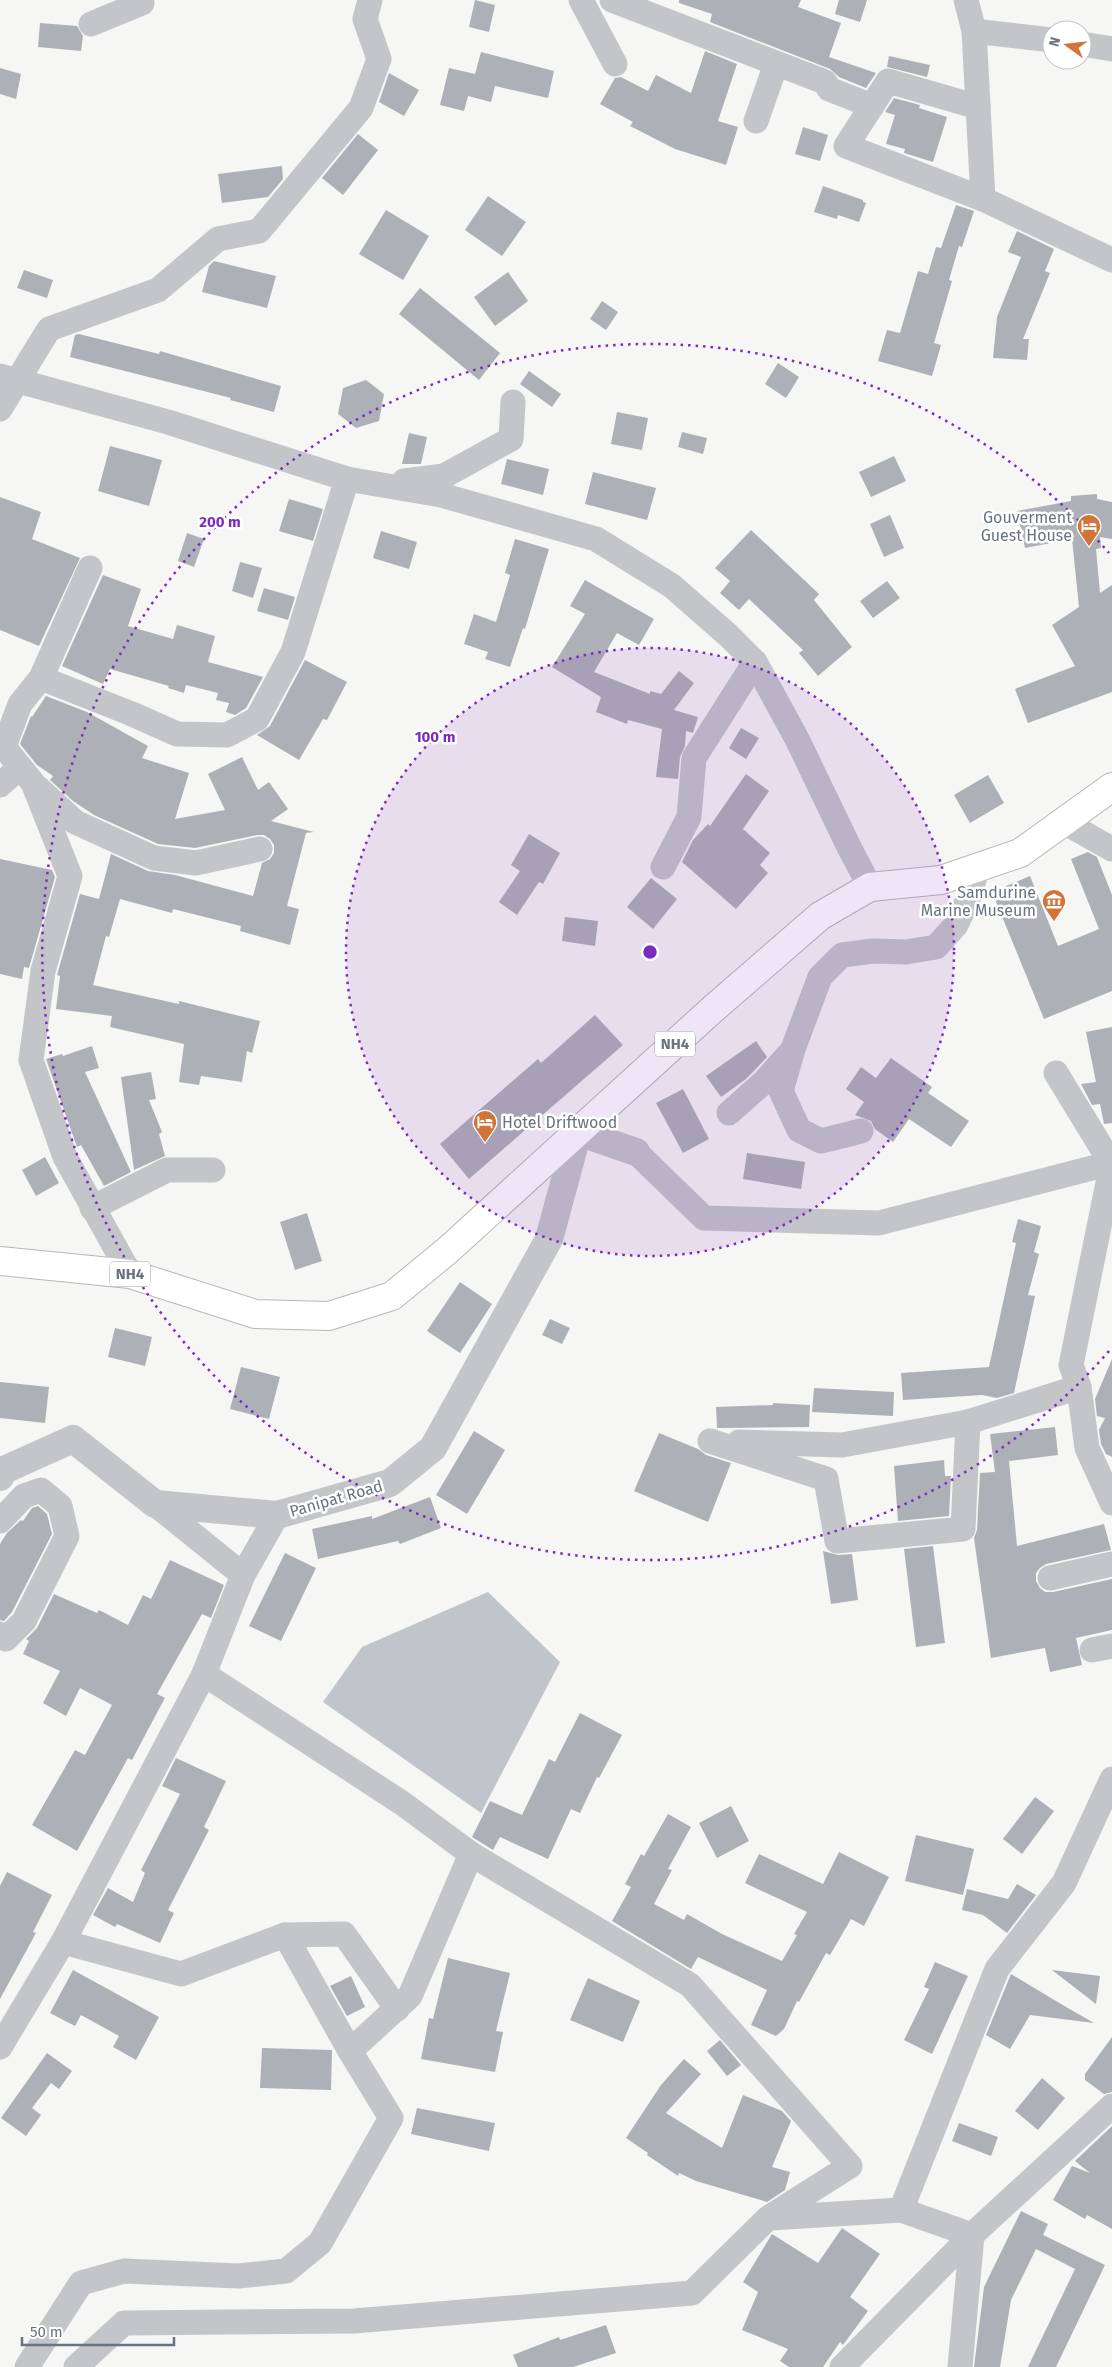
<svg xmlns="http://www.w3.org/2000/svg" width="1112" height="2367" font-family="'Fira Sans',sans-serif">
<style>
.water{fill:#bfc5cb}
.building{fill:#adb1b7}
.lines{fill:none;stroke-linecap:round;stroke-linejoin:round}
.trunk-casing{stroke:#b5b8bb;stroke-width:30}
.minor{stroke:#c3c5c8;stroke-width:25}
.tertiary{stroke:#c3c5c8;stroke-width:28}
.trunk{stroke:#fff;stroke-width:28}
.ring{fill:none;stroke:#7b2cbf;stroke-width:2.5;stroke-dasharray:2.5 5}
.labels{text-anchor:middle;stroke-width:5;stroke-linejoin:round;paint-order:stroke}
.shield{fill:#fff;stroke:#969da7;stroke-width:1}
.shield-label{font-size:15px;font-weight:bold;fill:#697381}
.poi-label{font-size:16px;fill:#697381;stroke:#fff;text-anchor:end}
.street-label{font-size:16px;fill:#697381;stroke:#fff}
.centre{fill:#7b2cbf;stroke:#fff;stroke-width:2.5}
.ring-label{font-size:15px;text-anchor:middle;font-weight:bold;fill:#7b2cbf;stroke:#fff;stroke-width:5;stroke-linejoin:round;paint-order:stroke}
</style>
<rect width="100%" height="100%" fill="#f6f6f4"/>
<polygon class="water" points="488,1592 560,1662 481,1813 323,1702 362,1647"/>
<g class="building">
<polygon points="475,0 495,5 489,32 469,27"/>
<polygon points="679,0 801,0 798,7 841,23 829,57 876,73 866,88 839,77 830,69 710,22 712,14 679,3"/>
<polygon points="839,0 867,0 860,22 835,14"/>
<polygon points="40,23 77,26 83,36 81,51 38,47"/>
<polygon points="705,51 737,64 718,121 738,127 726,165 675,149 630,126 633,122 600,104 615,78 621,77 648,91 656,75 691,93"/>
<polygon points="481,52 554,71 548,98 495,86 491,102 468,96 464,111 440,105 449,68 475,74"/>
<polygon points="889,56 930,65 927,77 887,67"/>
<polygon points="0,68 21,74 16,99 0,94"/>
<polygon points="389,73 419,90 404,116 379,102"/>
<polygon points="894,98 920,105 919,108 947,117 933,162 904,153 905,149 886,144 895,115 885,112"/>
<polygon points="803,127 828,135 820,161 795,154"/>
<polygon points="358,134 378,150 343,195 322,178"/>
<polygon points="282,166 283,179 268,197 222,203 218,174"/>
<polygon points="823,186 863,200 863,202 866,203 859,222 838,215 837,219 814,212"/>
<polygon points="488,196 526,222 502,256 465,230"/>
<polygon points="956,205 974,211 962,247 959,246 949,280 952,281 934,343 941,345 932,376 878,361 887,330 900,333 918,271 928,274 936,247 941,248"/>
<polygon points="386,210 429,236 403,280 359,254"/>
<polygon points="1017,231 1054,249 1045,271 1050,273 1023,339 1029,339 1027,360 993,358 997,317 1021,257 1008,252"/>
<polygon points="214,261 276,276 267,308 202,292 209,266"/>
<polygon points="24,270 53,280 47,298 17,288"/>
<polygon points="508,272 528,301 495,326 474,297"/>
<polygon points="420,288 500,353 479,380 399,314"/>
<polygon points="602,301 618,312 606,330 590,319"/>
<polygon points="79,334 159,354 160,351 281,386 274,412 230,400 231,398 70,357 75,335"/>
<polygon points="778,363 799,377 786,398 765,384"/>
<polygon points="529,371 561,394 552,407 520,384"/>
<polygon points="366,380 384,394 379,421 356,428 338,414 343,388"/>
<polygon points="617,412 648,418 642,450 611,444"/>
<polygon points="682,432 707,438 703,454 678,447"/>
<polygon points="409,433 427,437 421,464 402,464"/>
<polygon points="110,446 162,460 149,506 98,491"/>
<polygon points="894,456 906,481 871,497 859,472"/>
<polygon points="507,459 549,469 543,495 501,484"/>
<polygon points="593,472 656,488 647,520 585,504"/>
<polygon points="1097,494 1097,499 1112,502 1112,539 1100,537 1101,548 1096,549 1100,593 1112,585 1112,692 1028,723 1015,689 1075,666 1052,625 1079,607 1072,539 1025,548 1017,511 1071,501 1071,496"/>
<polygon points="0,497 41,512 32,539 80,558 39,646 0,630"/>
<polygon points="289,499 323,509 313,541 279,531"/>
<polygon points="890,515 904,548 884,557 870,524"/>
<polygon points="751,530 819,594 814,600 852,647 818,676 799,653 803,650 749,599 739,610 720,593 730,581 715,568"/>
<polygon points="381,531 417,542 409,569 373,558"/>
<polygon points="187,533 204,539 194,567 178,561"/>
<polygon points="515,539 549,549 525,629 523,628 510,667 485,659 488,652 464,644 474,614 496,622 510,575 505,573"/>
<polygon points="240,562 262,568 253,598 232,591"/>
<polygon points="103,575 141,589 128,626 173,639 177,625 215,636 208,662 263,677 246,708 235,715 226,712 229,703 216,700 218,693 186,685 184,693 168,688 169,686 110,669 103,684 62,666"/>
<polygon points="585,580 654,619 639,645 617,633 594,672 650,694 650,691 661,694 679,671 694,683 674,710 698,717 693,733 686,731 685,746 680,757 678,779 656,777 662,729 628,720 627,724 596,712 601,697 552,667 585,614 570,606"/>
<polygon points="887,581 900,598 873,618 860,601"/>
<polygon points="264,588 295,597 288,620 257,611"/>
<polygon points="305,660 347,682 327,720 323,719 299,760 257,735 270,726"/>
<polygon points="46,696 87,712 148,746 142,758 189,773 175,819 225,810 208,774 242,757 258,790 269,782 288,809 271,821 314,832 306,833 287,906 299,909 290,945 240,931 241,926 173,909 172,913 120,899 109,937 106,936 93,985 179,1004 179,1001 260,1021 252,1053 247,1051 242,1082 201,1076 199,1085 179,1082 184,1044 110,1027 112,1016 56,1009 60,976 57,975 80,894 99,899 111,854 148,871 175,875 253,896 262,863 270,859 274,853 274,845 270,839 264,835 257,835 195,848 158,844 94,815 73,801 50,780 53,776 37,765 20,744 31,716 32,717"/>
<polygon points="741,728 759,738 746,759 729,748"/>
<polygon points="746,774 769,791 743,829 770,853 760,865 768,873 736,909 682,862 693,840 708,824 710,826"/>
<polygon points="988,775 1004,803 970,823 954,795"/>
<polygon points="529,834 560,853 543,884 539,882 517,915 499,902 520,871 511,865"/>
<polygon points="1088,852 1097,857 1112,895 1112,991 1044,1019 992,892 1030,876 1058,946 1099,929 1071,859"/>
<polygon points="0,859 52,870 55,877 29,968 24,967 22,979 0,974"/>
<polygon points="651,878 677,899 653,929 627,907"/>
<polygon points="565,917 598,921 595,946 562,941"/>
<polygon points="595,1015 623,1045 469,1179 440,1144 538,1059 541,1063"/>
<polygon points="1112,1027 1112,1123 1104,1124 1100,1104 1092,1105 1081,1084 1096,1082 1086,1032"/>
<polygon points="756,1041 767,1057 746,1079 721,1097 706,1076"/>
<polygon points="92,1046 99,1068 85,1072 131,1172 104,1186 81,1145 77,1147 46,1059 62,1054 63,1056"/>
<polygon points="891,1058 932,1087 928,1093 969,1121 951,1147 909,1119 893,1142 875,1129 871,1121 855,1115 864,1102 846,1089 861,1067 876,1078"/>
<polygon points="151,1072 156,1099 149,1100 162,1132 159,1134 165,1156 134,1170 121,1077"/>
<polygon points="683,1089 709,1139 683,1153 656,1103"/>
<polygon points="747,1153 805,1162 801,1189 743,1179"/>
<polygon points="45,1157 59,1183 36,1196 22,1170"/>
<polygon points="307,1213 322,1261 295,1270 280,1222"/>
<polygon points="1018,1219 1041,1226 1034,1252 1039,1254 1028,1295 1035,1296 1014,1393 997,1398 982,1395 903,1400 901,1373 989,1367 1016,1243 1012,1242"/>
<polygon points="460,1282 492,1304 460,1353 427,1331"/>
<polygon points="550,1319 570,1328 562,1344 542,1335"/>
<polygon points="115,1328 152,1337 145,1366 108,1357"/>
<polygon points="1112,1359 1112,1457 1106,1454 1101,1444 1099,1430 1105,1418 1097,1416 1095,1399"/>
<polygon points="241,1367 280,1377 269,1419 230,1409"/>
<polygon points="0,1382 49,1387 45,1423 0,1418"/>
<polygon points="814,1388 894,1392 893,1416 812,1412"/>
<polygon points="773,1403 810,1405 809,1427 717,1428 716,1407 773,1405"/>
<polygon points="1055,1427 1058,1455 1009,1461 1017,1546 1104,1524 1111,1550 1046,1564 1040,1568 1036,1573 1036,1581 1040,1588 1045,1592 1053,1592 1112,1579 1112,1630 1076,1638 1082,1665 1050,1672 1045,1648 991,1658 974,1538 977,1530 980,1473 995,1472 990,1434"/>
<polygon points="474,1431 505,1450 467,1514 436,1495"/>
<polygon points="659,1433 698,1449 706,1455 731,1463 708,1522 634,1491"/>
<polygon points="944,1460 945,1476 951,1476 949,1516 898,1521 894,1466"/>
<polygon points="430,1497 441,1528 400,1544 398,1541 318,1559 312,1529 372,1516 372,1519"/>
<polygon points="38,1506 47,1514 52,1534 12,1612 4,1621 0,1620 0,1544 7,1533 21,1520 23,1521 32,1508"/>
<polygon points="933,1546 945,1643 916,1647 904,1549"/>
<polygon points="823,1551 838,1555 852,1554 858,1600 831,1604"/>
<polygon points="285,1553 316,1568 281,1641 249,1626"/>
<polygon points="170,1560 224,1585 211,1618 202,1614 157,1694 165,1698 151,1724 132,1760 128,1758 77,1851 32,1825 75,1750 85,1755 112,1705 80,1688 66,1716 43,1703 60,1671 23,1654 29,1641 26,1639 37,1628 54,1594 97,1613 99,1610 128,1625 143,1595 151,1599"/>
<polygon points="580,1713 622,1735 599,1778 597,1777 580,1813 571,1809 548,1859 500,1837 493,1850 472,1837 490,1801 522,1815 549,1759 555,1762"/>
<polygon points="176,1758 226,1781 204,1827 209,1830 168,1910 174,1913 160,1943 117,1924 115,1927 93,1915 108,1888 133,1902 145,1873 141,1870 180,1794 162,1786"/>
<polygon points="1035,1797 1054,1811 1022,1854 1003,1839"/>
<polygon points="731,1806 749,1841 717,1858 699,1823"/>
<polygon points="668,1814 691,1827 668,1869 672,1870 654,1904 684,1920 687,1914 722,1934 782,1961 797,1935 794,1934 807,1912 745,1883 759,1854 823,1884 839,1852 889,1877 864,1926 851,1919 830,1955 826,1953 799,2002 797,2001 784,2029 776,2036 751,2025 767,1990 698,1957 691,1969 612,1921 631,1887 625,1884 641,1854 644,1856"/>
<polygon points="916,1835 974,1849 963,1895 905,1881"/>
<polygon points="7,1872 52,1895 33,1932 36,1933 0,1999 0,1886"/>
<polygon points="1017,1884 1036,1895 1007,1933 983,1915 962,1910 967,1889 1008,1899"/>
<polygon points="448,1958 510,1973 496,2031 503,2032 495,2072 421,2059 429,2018 433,2019"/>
<polygon points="935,1962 968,1976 932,2054 904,2040 929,1989 924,1987"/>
<polygon points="73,1970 159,2017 136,2060 113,2047 119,2036 81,2015 75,2026 50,2013"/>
<polygon points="1052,1970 1100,1976 1096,2004"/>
<polygon points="1011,1974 1061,2004 1094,2023 1030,2015 1010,2049 986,2035"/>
<polygon points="351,1976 365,2007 347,2016 330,1986"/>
<polygon points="588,1978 640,2001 623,2042 570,2020"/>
<polygon points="1112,2037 1112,2092 1104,2094 1085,2080 1085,2074"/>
<polygon points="720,2040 741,2065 727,2076 707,2051"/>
<polygon points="262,2048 332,2050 331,2090 260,2088"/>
<polygon points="47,2053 72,2071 59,2089 51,2083 32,2108 41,2115 26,2136 1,2118"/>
<polygon points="684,2059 701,2074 666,2113 722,2148 743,2095 782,2111 791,2121 772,2167 790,2172 785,2190 767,2202 696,2181 679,2173 678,2176 647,2155 648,2153 626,2138 661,2085"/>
<polygon points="1042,2078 1065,2098 1038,2130 1015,2111"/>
<polygon points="417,2108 495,2123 489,2151 411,2134"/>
<polygon points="959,2123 998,2137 991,2156 952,2141"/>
<polygon points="1112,2126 1112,2229 1087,2215 1085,2219 1053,2200 1072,2166 1090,2173 1075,2161"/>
<polygon points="1021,2211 1048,2224 1043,2235 1105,2265 1056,2367 1028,2367 1075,2269 1036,2249 1011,2300 1000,2367 974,2367 984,2287"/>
<polygon points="842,2228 880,2254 850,2297 868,2311 843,2345 840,2342 823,2367 789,2367 780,2361 788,2349 742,2330 758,2292 743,2282 772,2234 818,2263"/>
<polygon points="606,2325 616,2353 573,2367 518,2367 513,2355 559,2337 560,2340"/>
</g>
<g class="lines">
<g class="trunk-casing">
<polyline id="trunk" points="0,1261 130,1274 255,1314 329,1316 392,1296 448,1250 714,1008 820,916 870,887 941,880 1020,853 1112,787"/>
</g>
<g class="minor">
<polyline points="581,0 615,64"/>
<polyline points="612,0 825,82 829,89 872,106"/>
<polyline points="966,0 974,31 983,199 1112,260"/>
<polyline points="91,24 142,3 141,0"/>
<polyline points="974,31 1052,40"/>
<polyline points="1082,44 1112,49"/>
<polyline points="978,107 888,81 846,146 983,199"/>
<polyline points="756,121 776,64"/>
<polyline points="0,376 168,422 347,479 293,652 257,719 227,735 177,734 132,714 41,678 20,704 4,747 33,783 70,876 43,971 31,1060 65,1157 130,1274"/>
<polyline points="0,409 49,329 158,290 218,239 259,231 361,108 379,59 365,19 370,0"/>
<polyline points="347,479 441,495 596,539 672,586 729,636 755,662 797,739 849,847 870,887"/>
<polyline points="404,481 444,476 511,439 513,402"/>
<polyline points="41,678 90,568"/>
<polyline points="0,785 20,767"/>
<polyline points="38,788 75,822 154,858 196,863 260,849"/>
<polyline points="1064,822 1112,849"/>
<polyline points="663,867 689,817 694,758 755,662"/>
<polyline points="729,1113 765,1081 788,1055"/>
<polyline points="861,1131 821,1141 799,1130 781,1091 793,1049 820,977 842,955 873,951 906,952 936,947 956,925 970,895 977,868"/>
<polyline points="636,1152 704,1218 879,1223 1111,1163 1056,1073"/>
<polyline points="1112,1163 1071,1365 1079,1387 1087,1448 1112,1503"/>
<polyline points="92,1208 167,1170 213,1170"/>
<polyline points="710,1441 826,1479 837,1541 963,1529 968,1422"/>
<polyline points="739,1442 842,1445 968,1422 1079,1387"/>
<polyline points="155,1504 243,1575"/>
<polyline points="0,1521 24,1496 41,1490 60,1506 67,1536 24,1621 6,1639 0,1634"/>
<polyline points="1050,1578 1112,1564"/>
<polyline points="1092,1650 1112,1646"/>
<polyline points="285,1935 344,1934 397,2009"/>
<polyline points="63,1942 181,1974 285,1935 350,2051 410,1996 471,1854"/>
<polyline points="0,2047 63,1942 204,1674"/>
<polyline points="901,2210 997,1969 1064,1883 1112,1779"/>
<polyline points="770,2218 901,2210 972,2235 842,2367"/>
<polyline points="27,2367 81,2283 124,2271 239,2276 286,2271 320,2243 391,2118 350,2051"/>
<polyline points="76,2367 124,2323 354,2321 692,2293 768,2218 850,2166 690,1985 471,1854 402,1803 204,1674 243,1575 277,1515"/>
<polyline points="960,2367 972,2235 1112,2106"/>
</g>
<polyline class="tertiary" points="0,1477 4,1470 73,1439 155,1504 277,1515 390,1483 433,1448 549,1239 578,1132 636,1152"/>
<use href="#trunk" class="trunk"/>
</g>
<circle cx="650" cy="952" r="304" fill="#7b2cbf" fill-opacity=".12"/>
<g class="ring">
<circle cx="650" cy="952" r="304"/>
<path d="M1109 1351A608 608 0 1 1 1109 553"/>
</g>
<defs>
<g id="hotel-pin" transform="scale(1.25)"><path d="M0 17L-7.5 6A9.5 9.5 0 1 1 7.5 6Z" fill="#d0743a" stroke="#fff"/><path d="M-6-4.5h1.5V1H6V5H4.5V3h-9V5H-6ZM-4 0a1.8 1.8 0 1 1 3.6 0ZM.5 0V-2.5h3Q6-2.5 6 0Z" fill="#fff"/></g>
<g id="museum-pin" transform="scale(1.25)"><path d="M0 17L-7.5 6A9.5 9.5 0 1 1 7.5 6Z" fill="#d0743a" stroke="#fff"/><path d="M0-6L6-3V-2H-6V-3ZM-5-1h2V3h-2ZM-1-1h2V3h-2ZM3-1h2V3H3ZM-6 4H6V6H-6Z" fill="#fff"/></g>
</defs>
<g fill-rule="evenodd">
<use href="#hotel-pin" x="1089" y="526"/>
<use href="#museum-pin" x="1054" y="901"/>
<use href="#hotel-pin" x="485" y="1122"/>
</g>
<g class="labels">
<g class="shield">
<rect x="655" y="1031.5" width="40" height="25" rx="4"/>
<rect x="110" y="1261.5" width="40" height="25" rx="4"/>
</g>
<g class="shield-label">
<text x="675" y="1049">NH4</text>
<text x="130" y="1279">NH4</text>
</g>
<g class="poi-label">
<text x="1072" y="523">Gouverment<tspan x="1072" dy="18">Guest House</tspan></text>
<text x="1036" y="898">Samdurine<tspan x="1036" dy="18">Marine Museum</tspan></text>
<text x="502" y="1128" text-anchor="start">Hotel Driftwood</text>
</g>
<g class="street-label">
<text transform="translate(336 1498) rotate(-16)" y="6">Panipat Road</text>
</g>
</g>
<circle cx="650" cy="952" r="8" class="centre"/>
<g class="ring-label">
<text x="220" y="527">200 m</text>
<text x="435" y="742">100 m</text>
</g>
<g transform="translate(1067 45) rotate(285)"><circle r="24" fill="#ffffff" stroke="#c3c7cd"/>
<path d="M0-4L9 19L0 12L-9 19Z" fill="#d0743a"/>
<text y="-8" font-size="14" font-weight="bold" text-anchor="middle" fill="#697381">N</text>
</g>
<path d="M22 2337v8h152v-8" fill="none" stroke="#697381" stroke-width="2.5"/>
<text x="30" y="2337" font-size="15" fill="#697381" stroke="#ffffff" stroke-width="4" paint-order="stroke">50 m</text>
</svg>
